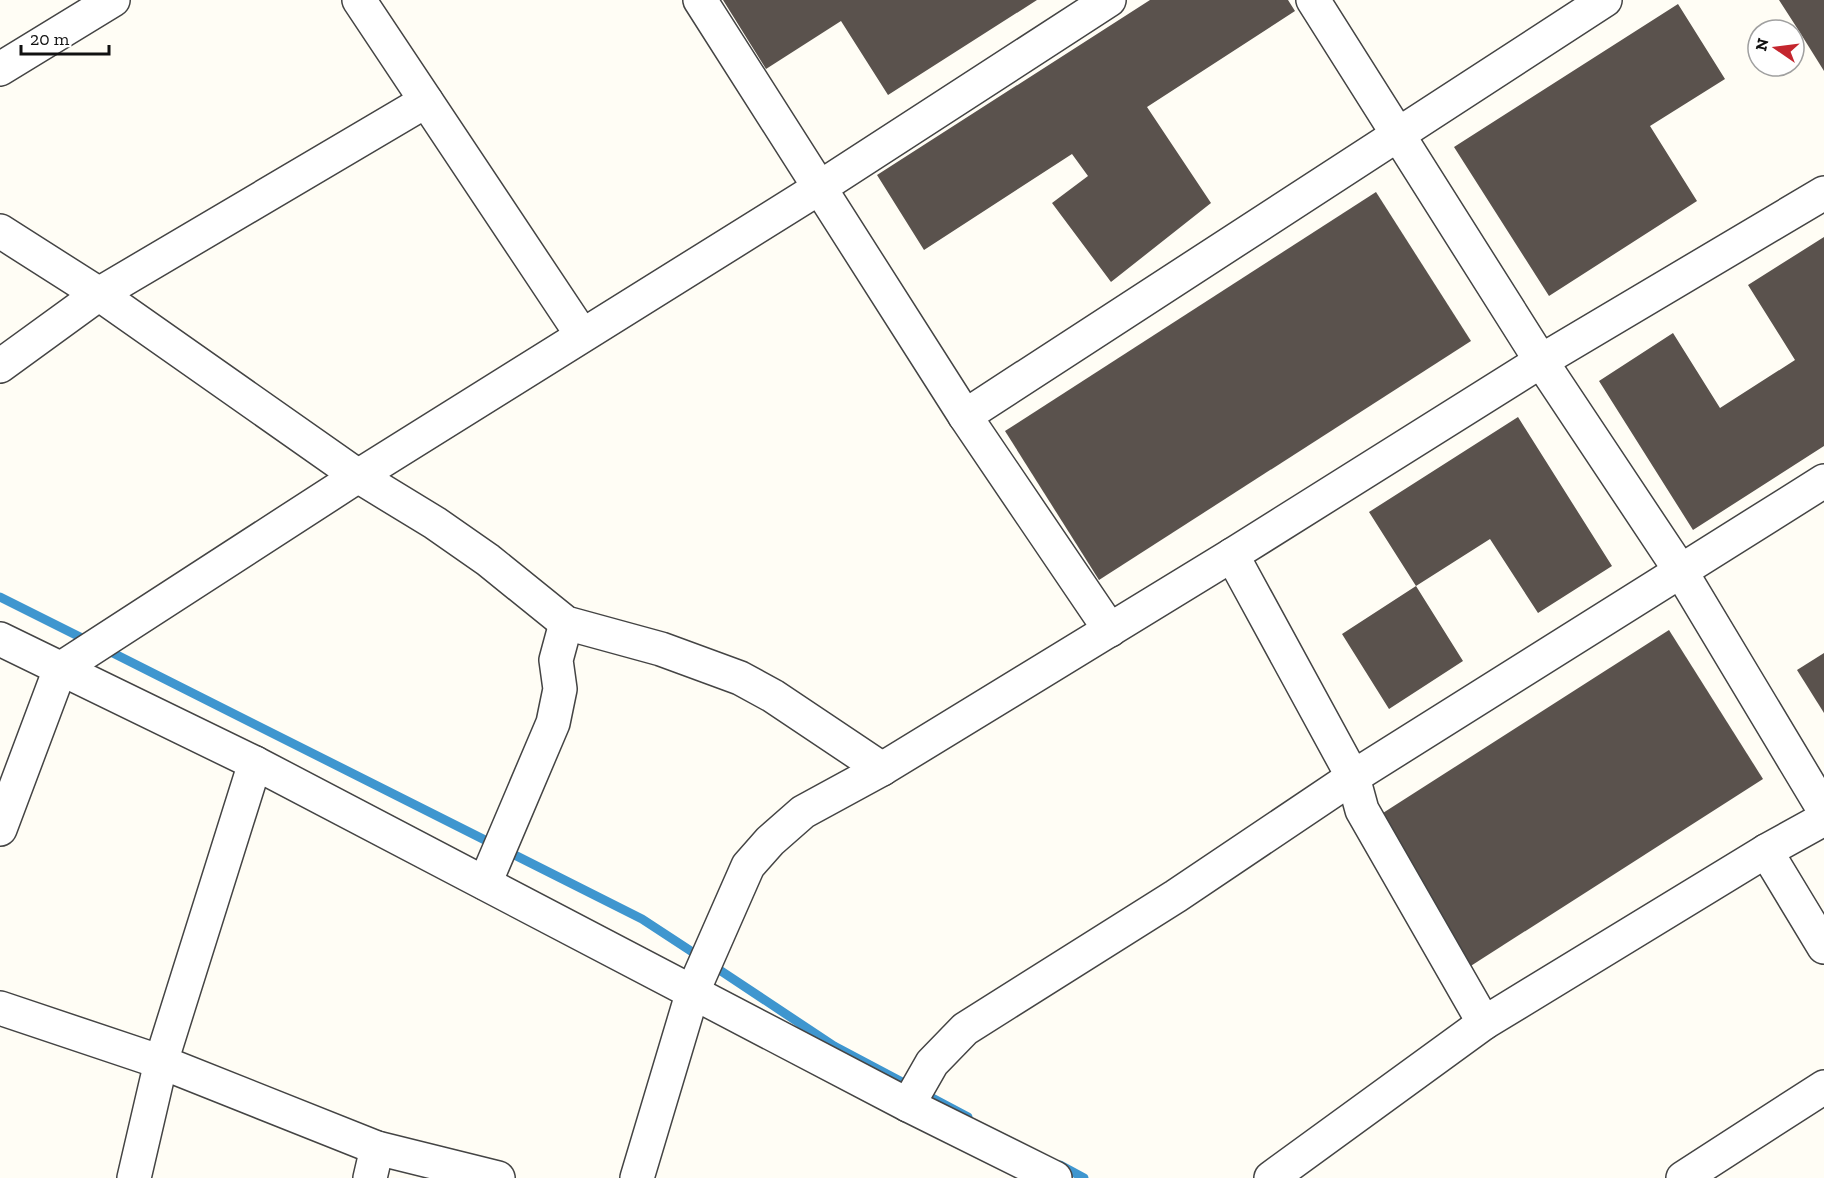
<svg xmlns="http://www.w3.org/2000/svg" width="1824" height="1178" font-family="'Zilla Slab',serif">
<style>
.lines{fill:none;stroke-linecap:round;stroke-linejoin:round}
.stream{stroke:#3f96cf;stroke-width:9}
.building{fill:#5a524d}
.minor-casing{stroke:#444;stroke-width:36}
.minor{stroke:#fff;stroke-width:33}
</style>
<rect width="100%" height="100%" fill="#fffdf5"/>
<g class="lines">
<g class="stream">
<polyline points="0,597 90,642"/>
<polyline points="103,648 642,919 700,957"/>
<polyline points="712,965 834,1046 968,1117"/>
<polyline points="1060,1165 1084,1178"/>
</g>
</g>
<g class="building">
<polygon points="723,0 1037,0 888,95 841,21 766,69"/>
<polygon points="1150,0 1288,0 1295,11 1147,107 1211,203 1111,282 1052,203 1088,176 1072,154 924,250 877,175"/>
<polygon points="1779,0 1824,0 1824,71 1799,31"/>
<polygon points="1678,4 1725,79 1650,126 1697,201 1549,296 1454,147"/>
<polygon points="1376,192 1471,341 1099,580 1005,431"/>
<polygon points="1824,237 1824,446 1693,530 1599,381 1673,333 1720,408 1795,360 1748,285"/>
<polygon points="1518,417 1612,566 1538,613 1490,539 1416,586 1463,661 1389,709 1342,634 1416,586 1369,512"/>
<polygon points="1669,630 1763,779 1466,969 1372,820"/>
<polygon points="1824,653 1824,713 1797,670"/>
</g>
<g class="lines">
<g class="minor-casing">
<g id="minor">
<polyline points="359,0 582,335"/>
<polyline points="700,0 965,416 1110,630"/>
<polyline points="1313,0 1541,361 1680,570 1824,810"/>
<polyline points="0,69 113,0"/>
<polyline points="0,231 99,294 358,476 435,523 488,560 566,623 661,649 740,678 773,696 882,769"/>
<polyline points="0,366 99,294 426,101"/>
<polyline points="965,416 1605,0"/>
<polyline points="1232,555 1353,777 1362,810 1484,1023"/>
<polyline points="0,639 255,763 908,1105 1055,1178"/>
<polyline points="0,829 60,669 358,476 819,188 1109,0"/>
<polyline points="1766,851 1824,947"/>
<polyline points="485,883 553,723 560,689 556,660 566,623"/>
<polyline points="0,1008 161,1062 377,1148 498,1178"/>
<polyline points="908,1105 932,1063 965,1029 1176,896 1353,777 1824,481"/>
<polyline points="134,1178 161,1062 255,763"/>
<polyline points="370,1178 377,1148"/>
<polyline points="637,1178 693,991 748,866 770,841 803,812 882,769 1232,555 1541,361 1824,193"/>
<polyline points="1271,1178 1484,1023 1766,851 1824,819"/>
<polyline points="1683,1178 1824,1087"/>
</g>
</g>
<use href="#minor" class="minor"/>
</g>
<g transform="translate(1776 48) rotate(284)"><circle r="28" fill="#ffffff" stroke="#a0a0a0" stroke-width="1.5"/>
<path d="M0-4.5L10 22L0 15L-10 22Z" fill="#c4262e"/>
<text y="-9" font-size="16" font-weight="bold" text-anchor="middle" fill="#111111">N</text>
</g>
<path d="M21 45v9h88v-9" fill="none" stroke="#111111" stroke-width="3"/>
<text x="30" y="45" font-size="18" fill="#111111" stroke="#ffffff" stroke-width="4.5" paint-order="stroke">20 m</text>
</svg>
